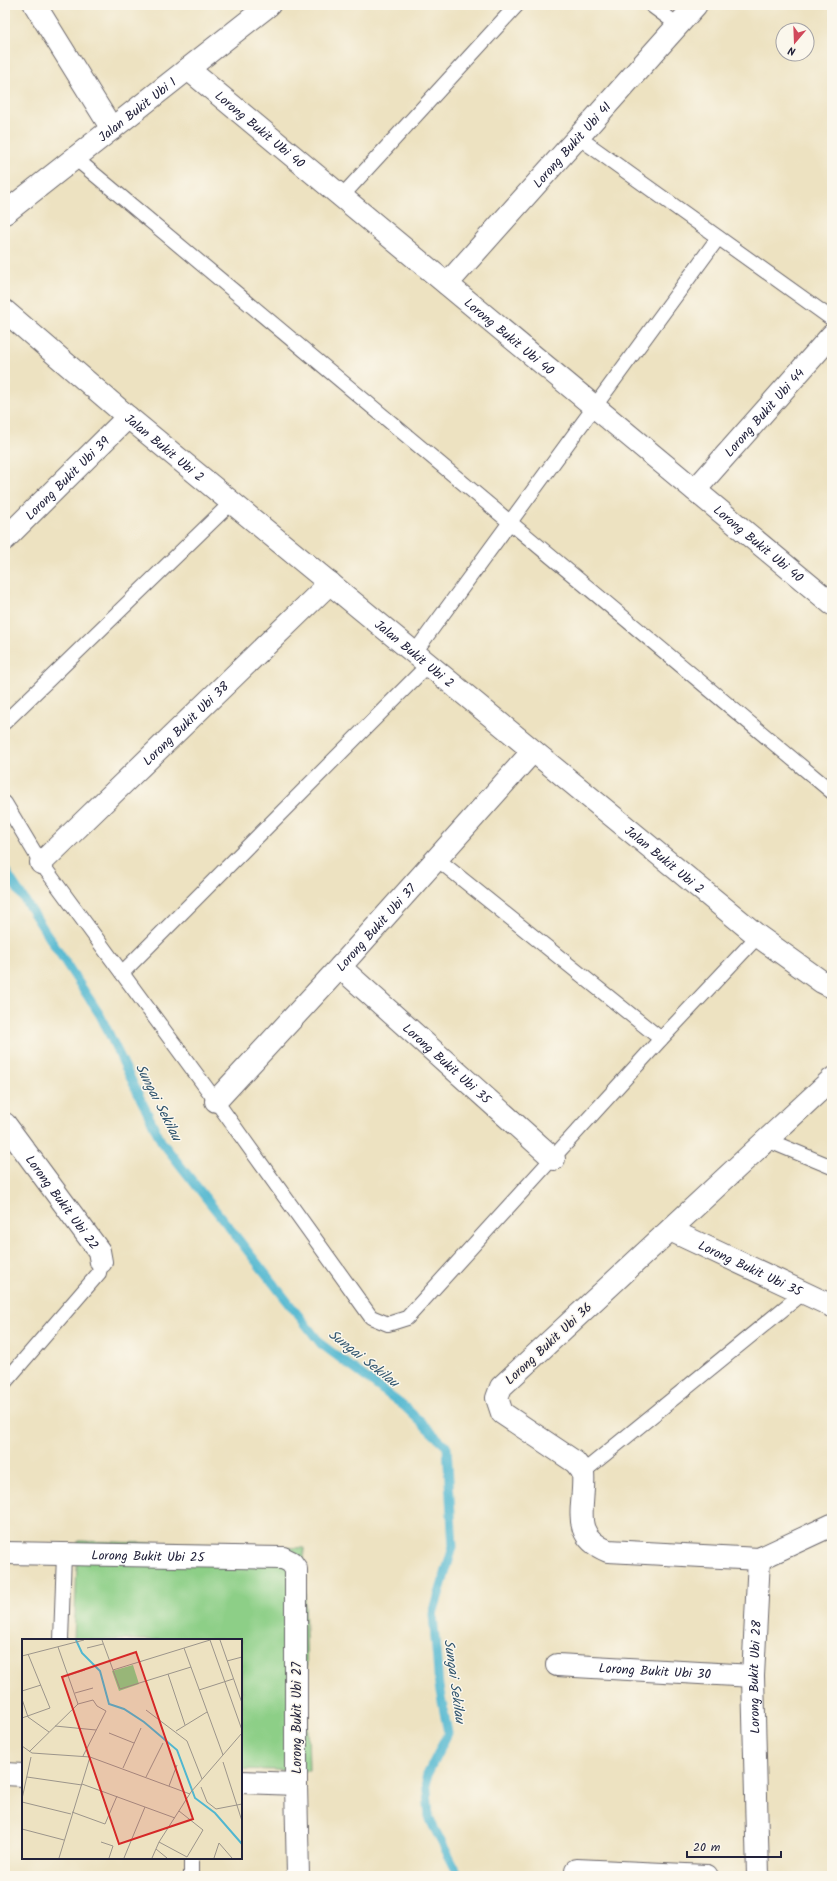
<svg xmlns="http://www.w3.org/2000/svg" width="837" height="1881" font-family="Kalam,sans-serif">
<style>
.green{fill:#8dcf87;stroke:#587861}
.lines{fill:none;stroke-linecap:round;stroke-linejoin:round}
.stream{stroke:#51b7d0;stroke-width:9}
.lane-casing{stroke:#69656a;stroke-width:16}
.street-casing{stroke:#69656a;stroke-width:24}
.lane{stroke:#fff;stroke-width:14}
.street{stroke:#fff;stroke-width:22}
.labels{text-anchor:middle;stroke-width:3;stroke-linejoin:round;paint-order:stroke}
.street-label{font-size:13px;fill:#22223b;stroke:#fbf7ec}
.water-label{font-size:14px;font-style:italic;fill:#32566f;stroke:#fbf7ec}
.inset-river{fill:none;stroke:#51b7d0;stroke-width:2}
.inset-road{fill:none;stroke:#9c958b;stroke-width:1}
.view{fill:#d62828;fill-opacity:0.15;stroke:#d62828;stroke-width:2}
.inset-edge{fill:none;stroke:#22223b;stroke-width:2}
</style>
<rect width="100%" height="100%" fill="#fbf7ec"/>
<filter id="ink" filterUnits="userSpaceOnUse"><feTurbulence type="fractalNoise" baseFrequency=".025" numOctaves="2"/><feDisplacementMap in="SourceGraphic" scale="8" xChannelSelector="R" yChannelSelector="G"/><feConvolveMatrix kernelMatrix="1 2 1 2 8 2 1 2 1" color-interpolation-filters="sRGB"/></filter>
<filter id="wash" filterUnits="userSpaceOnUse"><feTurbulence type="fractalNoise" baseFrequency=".012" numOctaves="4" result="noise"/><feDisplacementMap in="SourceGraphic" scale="16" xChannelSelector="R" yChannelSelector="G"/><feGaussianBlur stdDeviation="0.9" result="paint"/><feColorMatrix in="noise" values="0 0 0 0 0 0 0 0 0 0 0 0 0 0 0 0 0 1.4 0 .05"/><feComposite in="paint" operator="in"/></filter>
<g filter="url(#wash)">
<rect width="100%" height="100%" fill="#ede2c1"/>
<polygon class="green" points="78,1541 304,1548 309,1771 241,1769 241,1640 74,1640"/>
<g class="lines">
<polyline class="stream" points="5,870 100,1015 161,1141 321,1344 405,1407 447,1447 453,1547 433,1614 439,1686 448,1733 426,1777 429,1818 459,1876"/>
</g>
</g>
<g filter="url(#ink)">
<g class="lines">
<g class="lane-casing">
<g id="lane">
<polyline points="651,5 678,25"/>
<polyline points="578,137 832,319"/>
<polyline points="75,158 832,792"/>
<polyline points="342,196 517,5"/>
<polyline points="415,652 718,238"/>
<polyline points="5,722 232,502"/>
<polyline points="5,803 41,863 216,1101 371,1317 388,1324 407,1318 661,1039 758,936"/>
<polyline points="437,859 661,1039"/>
<polyline points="122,973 429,664"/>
<polyline points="767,1140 832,1167"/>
<polyline points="5,1382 99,1273 101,1262"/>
<polyline points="583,1472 803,1293"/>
<polyline points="61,1640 64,1554"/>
<polyline points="191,1858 191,1876"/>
</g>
</g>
<g class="street-casing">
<g id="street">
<polyline points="35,5 112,129"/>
<path id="s1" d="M188,69l644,535"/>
<path id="s2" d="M5,213l264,-208"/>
<path id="s3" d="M447,284l249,-279"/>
<path id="s4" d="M5,311l123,106 630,519 64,46 10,5"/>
<path id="s5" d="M695,490l137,-155"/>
<path id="s6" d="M5,539l123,-122"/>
<path id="s7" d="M41,863l289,-280"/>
<path id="s8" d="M340,967l214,192"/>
<path d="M832,1079l-331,308 -4,11 5,15 73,49 8,10c3,33 -15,63 25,79l151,8 73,-34"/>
<path id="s9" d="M216,1101l124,-134 193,-216"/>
<path id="s10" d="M5,1124l94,127 2,11"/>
<path id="s11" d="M670,1230l162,76"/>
<path id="s12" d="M5,1553l278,5 8,4 5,7v215l2,92"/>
<path id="s13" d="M557,1665l196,11"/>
<polyline points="5,1774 23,1775"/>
<polyline points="241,1782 296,1784"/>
<polyline points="576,1870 707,1876"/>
<path id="s14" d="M758,1876l-5,-200 6,-117"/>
</g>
</g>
<use href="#lane" class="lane"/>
<use href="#street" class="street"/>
</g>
</g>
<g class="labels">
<g class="street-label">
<text dy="5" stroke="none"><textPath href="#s2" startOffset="168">Jalan Bukit Ubi 1</textPath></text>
<text dy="5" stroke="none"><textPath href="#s1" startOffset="94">Lorong Bukit Ubi 40</textPath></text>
<text dy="5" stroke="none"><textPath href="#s3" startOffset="187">Lorong Bukit Ubi 41</textPath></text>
<text dy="5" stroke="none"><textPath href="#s1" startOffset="418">Lorong Bukit Ubi 40</textPath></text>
<text dy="5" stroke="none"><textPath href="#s5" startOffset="104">Lorong Bukit Ubi 44</textPath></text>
<text dy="5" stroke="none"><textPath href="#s4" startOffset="210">Jalan Bukit Ubi 2</textPath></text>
<text dy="5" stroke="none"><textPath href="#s6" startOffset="87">Lorong Bukit Ubi 39</textPath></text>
<text dy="5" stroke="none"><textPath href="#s1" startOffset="742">Lorong Bukit Ubi 40</textPath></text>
<text dy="5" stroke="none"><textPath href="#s4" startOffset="534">Jalan Bukit Ubi 2</textPath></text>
<text dy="5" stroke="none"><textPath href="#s7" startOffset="201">Lorong Bukit Ubi 38</textPath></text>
<text dy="5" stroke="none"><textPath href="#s4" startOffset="858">Jalan Bukit Ubi 2</textPath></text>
<text dy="5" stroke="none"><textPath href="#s9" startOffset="236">Lorong Bukit Ubi 37</textPath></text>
<text dy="5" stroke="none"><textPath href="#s8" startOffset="144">Lorong Bukit Ubi 35</textPath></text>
<text dy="5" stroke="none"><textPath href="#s10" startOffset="97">Lorong Bukit Ubi 22</textPath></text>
<text dy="5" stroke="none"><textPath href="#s11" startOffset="89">Lorong Bukit Ubi 35</textPath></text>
<text transform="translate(548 1343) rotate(-43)" y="5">Lorong Bukit Ubi 36</text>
<text dy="5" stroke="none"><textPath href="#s12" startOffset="143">Lorong Bukit Ubi 25</textPath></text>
<text dy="5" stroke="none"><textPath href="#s13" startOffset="98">Lorong Bukit Ubi 30</textPath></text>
<text dy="5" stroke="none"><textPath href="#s14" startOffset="199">Lorong Bukit Ubi 28</textPath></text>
<text transform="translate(296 1718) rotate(-90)" y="5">Lorong Bukit Ubi 27</text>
</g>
<g class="water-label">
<text transform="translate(159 1102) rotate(63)" y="5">Sungai Sekilau</text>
<text transform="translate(364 1358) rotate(38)" y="5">Sungai Sekilau</text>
<text transform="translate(455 1681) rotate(82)" y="5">Sungai Sekilau</text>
</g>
</g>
<g transform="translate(22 1639)">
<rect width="220" height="220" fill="#ede2c1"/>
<path d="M111,26l6,19 -20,7 -7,-20z" fill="#8dcf87"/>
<path class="inset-river" d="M54,1l6,13 18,18 9,33 15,5 20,13 33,28 18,48 20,15 27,31"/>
<path class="inset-road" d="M80,1l18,49 71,-22M188,1l32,90M198,1l22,63M36,8l20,57M65,9l16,-4M162,9l39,107M0,17l62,-16M205,22l15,-4M91,31l97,-30M146,35l17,51M47,36l16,-5M177,51l34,-11M0,52l19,-6M53,54l18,-5M0,60l6,18 21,15M124,71l41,31 15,38M0,79l28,-10 -22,-54M33,87l41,4M154,92l31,-19M87,94l25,10M0,107l10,7 58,4 100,37M7,113l49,-48 15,-4 4,6 9,5 -23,45M201,123l19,59M101,129l18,-40M5,138l55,8M124,138l17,-34M60,145l93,34M147,147l8,-21M179,148l6,15 9,7 26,-5M0,160l9,-42M0,163l49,12M50,173l33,12 12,-28M0,190l42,11M79,203l12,4 -4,12M137,203l28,15 16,-27 -24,-19M197,204l13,15M134,210l11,9M37,219l31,-101M102,219l21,-51M130,219l7,-16 32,-50 51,-59M192,219l5,-15"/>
<path class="view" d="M114,13l57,167 -74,25 -57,-167z"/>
<rect width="220" height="220" class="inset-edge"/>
</g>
<rect width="837" height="1881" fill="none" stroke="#fbf7ec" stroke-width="20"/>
<g transform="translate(795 42) rotate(199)"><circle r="19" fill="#fbf7ec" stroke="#a4a2a5"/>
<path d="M0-3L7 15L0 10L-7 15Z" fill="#d1495b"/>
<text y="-6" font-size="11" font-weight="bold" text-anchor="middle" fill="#22223b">N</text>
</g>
<path d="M687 1851v6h94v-6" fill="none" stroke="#22223b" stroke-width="2"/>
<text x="693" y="1851" font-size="12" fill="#22223b" stroke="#fbf7ec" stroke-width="3" paint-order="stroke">20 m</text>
</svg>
